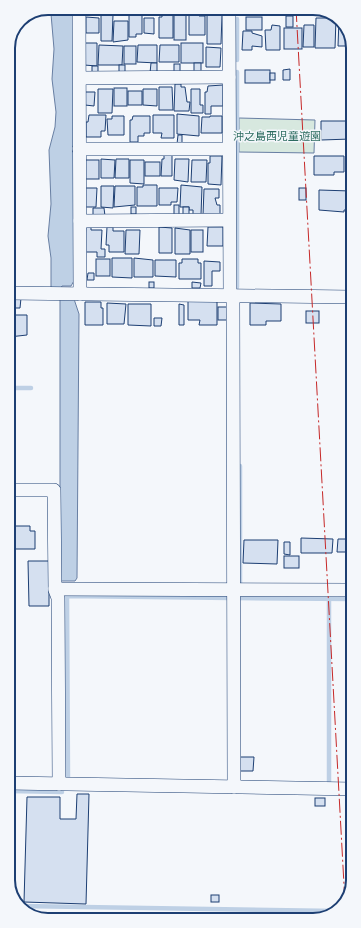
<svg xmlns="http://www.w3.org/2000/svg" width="361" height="928" font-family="'Noto Sans','Noto Sans JP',sans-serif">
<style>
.green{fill:#d7e8df;stroke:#687fa3}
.water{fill:#bed0e5;stroke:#687fa3}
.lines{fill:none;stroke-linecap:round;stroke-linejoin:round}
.stream{stroke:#bed0e5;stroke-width:4.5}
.building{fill:#d5e0f0;stroke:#1d3f73}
.street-casing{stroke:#1d3f73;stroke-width:14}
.street{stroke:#f4f7fb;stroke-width:13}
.power{stroke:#c62828;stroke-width:1;stroke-dasharray:14 3 2 3;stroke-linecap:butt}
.labels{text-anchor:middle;stroke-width:3;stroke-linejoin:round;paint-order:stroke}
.park-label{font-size:11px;fill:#2c6c60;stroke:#f4f7fb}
.rim{fill:none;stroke:#1d3f73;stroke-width:2}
</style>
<rect width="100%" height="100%" fill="#f4f7fb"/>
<polygon class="green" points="239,118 315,120 314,153 239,152"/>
<g class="water">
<polygon points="53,8 75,8 75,279 71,286 62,286 61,288 51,288 51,258 48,236 51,204 49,150 55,127 56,112 52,79 54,49 51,14"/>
<polygon points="60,299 74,299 79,314 77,578 75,581 60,581"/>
</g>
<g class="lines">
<g class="stream">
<polyline points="237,19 237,60"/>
<polyline points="237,131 237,72"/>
<polyline points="237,287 237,139"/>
<polyline points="9,388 31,388"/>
<polyline points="240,466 240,585"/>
<polyline points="237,598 352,599"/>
<polyline points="68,779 67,596 231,598"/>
<polyline points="329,785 329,599"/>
<polyline points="10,791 62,792"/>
<polyline points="20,906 336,911"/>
</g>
</g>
<g class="building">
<polygon points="129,12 142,12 142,34 136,34 136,37 129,37"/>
<rect x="174" y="13" width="12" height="27"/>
<polygon points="189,13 199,13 199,16 205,16 205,35 189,35"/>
<polygon points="207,14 222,15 221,44 207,44"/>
<polygon points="101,15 113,15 112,41 101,41"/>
<polygon points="162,15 173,15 173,38 159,38 159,17 162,17"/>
<rect x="286" y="16" width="7" height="11"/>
<polygon points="86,17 99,18 99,33 86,33"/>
<rect x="246" y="17" width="16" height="13"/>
<polygon points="144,18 154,18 154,34 144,33"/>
<polygon points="316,18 336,18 335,48 315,48"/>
<polygon points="339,19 351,35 351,46 338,46"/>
<polygon points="114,21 128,21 128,40 113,42"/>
<polygon points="272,25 280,26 280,50 266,50 265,30 271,30"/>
<polygon points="304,25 314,25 314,47 303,47"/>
<rect x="284" y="28" width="18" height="21"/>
<polygon points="243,31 252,31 252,33 262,36 262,47 252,46 252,50 242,50"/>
<polygon points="85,43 97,43 97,66 84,65"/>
<rect x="181" y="43" width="22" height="20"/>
<polygon points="99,45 123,46 122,65 98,65"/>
<polygon points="138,45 157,45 157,63 137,62"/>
<polygon points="160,45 179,45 179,62 159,62"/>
<rect x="124" y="46" width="12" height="18"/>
<polygon points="206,47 221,48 220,67 206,67"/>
<polygon points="151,63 157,63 157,73 150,73"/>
<rect x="194" y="63" width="7" height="9"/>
<rect x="174" y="64" width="6" height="9"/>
<rect x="119" y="65" width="6" height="7"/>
<rect x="92" y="66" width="6" height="7"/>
<polygon points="290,69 290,80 283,80 283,70"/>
<rect x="245" y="70" width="25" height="13"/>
<rect x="270" y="73" width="5" height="7"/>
<polygon points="175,84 181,84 181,87 185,87 187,102 190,102 189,111 174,111"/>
<polygon points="223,85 223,106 211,106 211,114 205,114 205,92 207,92 208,86"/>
<polygon points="159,87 172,87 173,110 159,110"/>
<rect x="114" y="88" width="13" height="18"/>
<polygon points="98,89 113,89 112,113 98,113"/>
<polygon points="143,89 157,89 157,106 143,105"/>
<polygon points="191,89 200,89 200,105 203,105 203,113 191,113"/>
<rect x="128" y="91" width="14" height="14"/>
<polygon points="85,92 95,92 94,106 85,105"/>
<polygon points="177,114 199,116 199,136 177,134"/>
<polygon points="89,115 106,115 105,131 101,131 101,137 86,137 86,122 88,122"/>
<polygon points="153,115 174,115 174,138 161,138 162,133 153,133"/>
<polygon points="112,116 124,116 124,135 108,135 107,119 112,119"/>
<polygon points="133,116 150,116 150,133 144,133 144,136 138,136 138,142 130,142 130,120 132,120"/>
<polygon points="210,116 222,116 222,133 201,133 202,117 210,117"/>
<polygon points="321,121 351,121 351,139 321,140"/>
<polygon points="178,135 182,135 182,144 177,144"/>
<polygon points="164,155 172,155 172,176 161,176 162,159 164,159"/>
<polygon points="210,156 222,156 221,185 208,184 208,163 210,163"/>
<polygon points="314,156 344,156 344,172 334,172 334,175 314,175"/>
<polygon points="101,159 115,160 114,178 101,178"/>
<polygon points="116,159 129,159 129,178 115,178"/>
<polygon points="175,159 189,159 188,182 174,180"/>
<rect x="85" y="160" width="14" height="19"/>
<polygon points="130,160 144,160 144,184 130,183"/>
<polygon points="192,160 207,160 206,182 191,182"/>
<rect x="145" y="162" width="15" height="14"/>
<polygon points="143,185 157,185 157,206 137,206 137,187 143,187"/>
<polygon points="181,185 202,187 201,215 193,215 193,210 189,210 189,207 180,207"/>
<polygon points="101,186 114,186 113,208 101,207"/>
<polygon points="115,186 135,186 135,205 114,207"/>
<polygon points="85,188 97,188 96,207 85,207"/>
<polygon points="159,188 178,188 177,202 171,202 171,205 159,205"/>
<rect x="299" y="188" width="7" height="12"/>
<polygon points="204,189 219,189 219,198 215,198 217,205 220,205 220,215 203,215"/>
<polygon points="319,190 351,191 351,210 344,210 344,212 319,210"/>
<rect x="174" y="205" width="5" height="11"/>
<rect x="131" y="207" width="5" height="7"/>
<rect x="183" y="207" width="6" height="8"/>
<polygon points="93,208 104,208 105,216 93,216"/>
<polygon points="86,227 91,227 91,230 102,230 101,249 105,249 105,257 97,257 97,252 84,252"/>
<polygon points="107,227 113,227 113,231 124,231 124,252 109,252 109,245 106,245"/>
<polygon points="159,227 172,228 172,253 159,253"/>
<polygon points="208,227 223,227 223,246 207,246"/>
<polygon points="175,228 190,230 190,254 175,254"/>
<polygon points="126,230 140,230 139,254 125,254"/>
<rect x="191" y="230" width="12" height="22"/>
<polygon points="112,258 132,258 132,278 112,277"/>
<polygon points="134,258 153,260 153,277 134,277"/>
<rect x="96" y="259" width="14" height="17"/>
<polygon points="182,259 198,259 198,263 201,263 201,279 179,279 179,263 182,263"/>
<polygon points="155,260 176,260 176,277 155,276"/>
<polygon points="204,261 220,262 220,271 212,271 212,286 204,286"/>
<polygon points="88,273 94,273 94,280 87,280"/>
<rect x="149" y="282" width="5" height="6"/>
<polygon points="192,282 201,283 200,288 192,288"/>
<polygon points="9,298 21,298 20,308 9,308"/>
<polygon points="188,300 217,301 217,325 199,325 200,320 188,320"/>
<polygon points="85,302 101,302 101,308 103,308 103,325 85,325"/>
<polygon points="107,303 126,304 124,324 107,324"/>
<polygon points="250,303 281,304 281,321 266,321 266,325 250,325"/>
<polygon points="128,304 151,304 151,326 128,325"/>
<polygon points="179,304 184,305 184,325 179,325"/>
<rect x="218" y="307" width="9" height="13"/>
<rect x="306" y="311" width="13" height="12"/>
<polygon points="9,315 27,315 27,335 9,337"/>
<polygon points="154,318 162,318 161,326 154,326"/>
<polygon points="9,526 30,526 30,531 35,531 35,549 9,549"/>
<polygon points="301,538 333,539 332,553 301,553"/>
<polygon points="338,539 352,539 352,552 337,552"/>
<polygon points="244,540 278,540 277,564 243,563"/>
<polygon points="284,542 290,542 290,555 284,554"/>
<rect x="284" y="556" width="15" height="12"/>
<polygon points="28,561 49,561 49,606 29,606"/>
<polygon points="238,757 254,757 253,771 238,771"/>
<polygon points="77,794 89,794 86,904 24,902 27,797 60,797 60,819 76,819"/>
<rect x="315" y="798" width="10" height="8"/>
<rect x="211" y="895" width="8" height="7"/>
<rect x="104" y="914" width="13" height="5"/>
<polygon points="84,915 104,916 104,919 69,920 84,919"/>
<rect x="290" y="915" width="22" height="3"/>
</g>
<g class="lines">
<g class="street-casing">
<g id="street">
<polyline points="79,8 80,294"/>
<polyline points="229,8 230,296"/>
<polyline points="80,78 229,77"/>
<polyline points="79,149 229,149"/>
<polyline points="80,221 229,220"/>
<polyline points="9,293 352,297"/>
<polyline points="233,296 234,787"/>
<polyline points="9,490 54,490 55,590 58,598 59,784"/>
<polyline points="55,589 352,590"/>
<polyline points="10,783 353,789"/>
</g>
</g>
<use href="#street" class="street"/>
<polyline class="power" points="296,8 345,903"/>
</g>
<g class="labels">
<g class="park-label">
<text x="277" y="140">沖之島西児童遊園</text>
</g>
</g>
<path d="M0 0H361V928H0ZM48 15H313A33 33 0 0 1 346 48V880A33 33 0 0 1 313 913H48A33 33 0 0 1 15 880V48A33 33 0 0 1 48 15Z" fill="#f4f7fb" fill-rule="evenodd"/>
<path class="rim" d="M48 15H313A33 33 0 0 1 346 48V880A33 33 0 0 1 313 913H48A33 33 0 0 1 15 880V48A33 33 0 0 1 48 15Z"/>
</svg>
